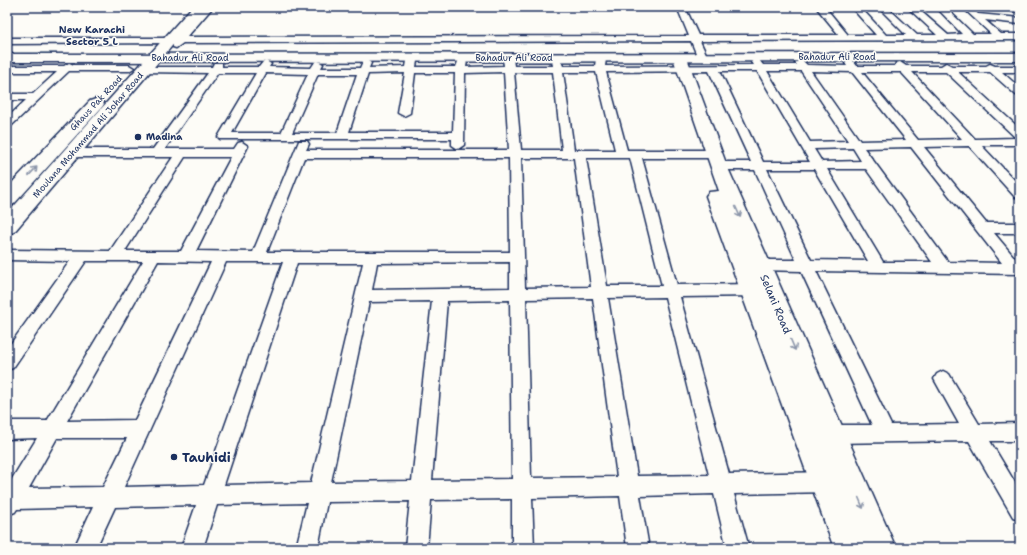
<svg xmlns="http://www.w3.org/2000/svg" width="1027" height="555" font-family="'Shantell Sans',sans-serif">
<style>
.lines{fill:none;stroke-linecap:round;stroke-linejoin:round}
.street-casing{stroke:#1b2f5e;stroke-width:3}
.secondary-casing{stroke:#1b2f5e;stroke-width:3}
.primary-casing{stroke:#1b2f5e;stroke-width:3}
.street{fill:#fdfcf7;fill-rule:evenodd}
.secondary{fill:#fdfcf7;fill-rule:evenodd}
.primary{fill:#fdfcf7;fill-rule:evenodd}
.oneway{stroke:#8c96aa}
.poi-dot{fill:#1b2f5e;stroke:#fdfcf7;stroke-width:1.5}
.labels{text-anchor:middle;stroke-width:3;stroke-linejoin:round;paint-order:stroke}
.far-street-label{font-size:9px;fill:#1b2f5e;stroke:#fdfcf7}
.far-poi-label{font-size:9px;font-weight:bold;fill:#1b2f5e;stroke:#fdfcf7;text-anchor:start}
.far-neighbourhood-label{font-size:10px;font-weight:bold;fill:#1b2f5e;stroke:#fdfcf7}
.street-label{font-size:11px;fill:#1b2f5e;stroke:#fdfcf7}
.near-poi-label{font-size:13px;font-weight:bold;fill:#1b2f5e;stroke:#fdfcf7;text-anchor:start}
</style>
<rect width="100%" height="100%" fill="#fdfcf7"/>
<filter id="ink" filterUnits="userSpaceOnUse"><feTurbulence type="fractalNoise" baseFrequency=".025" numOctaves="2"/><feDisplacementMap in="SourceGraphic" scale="8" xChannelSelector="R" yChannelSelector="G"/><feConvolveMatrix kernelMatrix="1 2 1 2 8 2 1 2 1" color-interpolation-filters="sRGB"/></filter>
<g filter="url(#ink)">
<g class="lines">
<g class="street-casing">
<g id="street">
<polygon points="204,7 213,7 187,37 689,36 677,7 685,7 698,35 839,35 816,7 825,7 848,35 876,35 851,7 860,7 886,35 906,35 878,7 887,7 917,35 937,35 907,7 916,7 948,35 962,34 936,7 945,7 973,34 991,34 962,7 971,7 978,14 1020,18 1020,24 985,20 1001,34 1020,34 1020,40 700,41 708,58 703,61 698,58 691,41 183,43 176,48 173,47 173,43 7,44 7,38 177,38"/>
<polygon points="983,7 1020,7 1020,11 987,10"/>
<path d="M508,56l5,3 1,7h39l-1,-5 5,-3 3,1 3,7h32l1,-7 5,-3 5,3 -1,7 148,-1 -2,-3 5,-3 3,1 4,5h34l-2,-2 5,-3 3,1 4,4 40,1 -2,-3 5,-3 3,1 4,5h38l1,-3 4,-1 6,4h35l5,-3 6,3h34l4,-2 5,2h25v6h-18l18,16v8l-4,-1 -26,-23h-32l62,57v16h-39l39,41v12l-5,-1 -46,-51 -45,1 62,76h34v10h-26l26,31v10l-204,-3 75,154 68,-1 -25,-45 3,-5 6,-3 6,3 30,50 41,-1v18h-30l30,50v29l-7,-3 -44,-76 -138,2 -7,-3 -2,-6 2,-6 7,-3h41l-71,-154 -42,-1 -5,-1 -2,-4 2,-4 5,-1h37l-41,-90h-37l-6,-4 6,-4h33l-42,-91 -103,1 21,78h88l6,4 -6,4h-73l35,127 82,-1 5,2 3,4 -3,4 -5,2 -79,1 49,177 101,-2 7,3 3,7 -3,7 -7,3 -96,2 15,54h-22l-13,-54 -74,2 9,52h-22l-7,-52 -88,2 2,50h-22v-49l-81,1 -4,48h-22l5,-47 -83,1 -9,46h-22l11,-45 -90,2 -14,43h-22l15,-43 -81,2 -19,41h-22l19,-41 -76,2 -2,3 -8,3v-28l30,-49 -30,1v-18h40l96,-160h-57l-73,107 -6,2v-21l63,-88 -63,-1v-10l103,1 63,-94h-101l-6,-4 6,-4h81l55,-76 -63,-1 -5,-3 1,-2h71l2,-4h8v4h37l4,-5 3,-1 5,3 -2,3 42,1 4,-6 3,-1 5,3 -2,4h39l3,-7 3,-1 5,3 -2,5 37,-1 1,-6 5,-3 5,3 -1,6h40l3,-8 3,-1 5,3 -1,6 38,-1 -1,-7zM720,71h37l53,91h-47zM767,71h34l47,70 -38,1zM811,71l41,1 54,68 -46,1zM504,72l5,78h-203l3,-6 -2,-3h-8l-46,111 -57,-1 52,-105 -6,-4 -4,1 -4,6h-69l53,-76h38l-38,64 2,2h232v6l6,4 6,-4 1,-72zM514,72h39l9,78h-41zM563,72h33l19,78h-41zM862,72h39l61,67 -44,1zM912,72h34l70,66 -41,1zM266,73l42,1 -27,59h-49zM405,73l-7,40 6,3 6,-3 5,-40h40l-2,59h-104l19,-58zM318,74h39l-20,59h-45zM911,147l91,116 -54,-1 -84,-114zM853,148l8,13 -39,1 -8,-13zM185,157h46l-50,94h-56zM304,158h205l1,94h-243zM521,158h53l17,129 -66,1zM586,158h44l32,128h-55zM767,169h47l54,92 -57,-1zM827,169h39l66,93h-49zM158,261l53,1 -76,158 -68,1zM226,262h57l-79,223 -80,2zM510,262v26l-138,2 5,-27zM297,263h66l-52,220 -87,2zM665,297l44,178 -72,1 -29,-178zM593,298l24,179 -86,1 -5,-179zM510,300l2,179 -80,1 15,-179zM432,301l-20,180 -81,1 38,-180zM57,438h70l-24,49 -74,1z"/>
<polygon points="69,63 74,65 129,65 134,68 129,71 69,71 11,126 7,127 7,118 26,100 7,100 7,94 33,94 57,72 7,72 7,66 64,66"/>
</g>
</g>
<g class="secondary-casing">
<g id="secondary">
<polygon points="192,7 205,7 14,232 7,234 7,214"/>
<polygon points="680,54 685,55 687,58 727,166 896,548 834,548 706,196 709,192 719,191 673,58 675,55"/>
<polygon points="96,99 102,101 104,104 102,107 14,204 7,206 7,188 90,101"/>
</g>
</g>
<g class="primary-casing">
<polygon id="primary" points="1020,53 1020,61 7,62 7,54"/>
</g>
<use href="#street" class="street"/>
<use href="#secondary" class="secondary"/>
<use href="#primary" class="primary"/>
</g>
<defs><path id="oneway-shaft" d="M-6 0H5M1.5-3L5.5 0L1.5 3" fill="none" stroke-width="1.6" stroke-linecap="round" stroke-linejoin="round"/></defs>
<g class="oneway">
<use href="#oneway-shaft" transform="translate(33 171) rotate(-47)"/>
<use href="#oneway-shaft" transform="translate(738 212) rotate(66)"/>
<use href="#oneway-shaft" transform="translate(793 345) rotate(67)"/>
<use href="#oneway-shaft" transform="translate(861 503) rotate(67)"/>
</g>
</g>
<g class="poi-dot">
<circle cx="138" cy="137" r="4"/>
<circle cx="174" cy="457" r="4"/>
</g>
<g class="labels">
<g class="far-street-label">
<text x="837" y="60">Bahadur Ali Road</text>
<text x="190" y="61">Bahadur Ali Road</text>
<text x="514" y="61">Bahadur Ali Road</text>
<text transform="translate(96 103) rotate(-47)" y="3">Ghaus Pak Road</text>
<text transform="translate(88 135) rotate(-49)" y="3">Moulana Mohammad Ali Johar Road</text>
</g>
<g class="far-poi-label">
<text x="146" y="140">Madina</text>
</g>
<g class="far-neighbourhood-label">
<text x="92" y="33">New Karachi<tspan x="92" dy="12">Sector 5 L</tspan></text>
</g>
<g class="street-label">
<text transform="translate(776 304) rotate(67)" y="4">Selani Road</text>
</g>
<g class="near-poi-label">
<text x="182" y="462">Tauhidi</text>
</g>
</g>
<rect width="1027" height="555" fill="none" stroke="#fdfcf7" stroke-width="24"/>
<rect x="12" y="12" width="1003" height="531" fill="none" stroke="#1b2f5e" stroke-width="1.5" filter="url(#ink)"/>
</svg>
